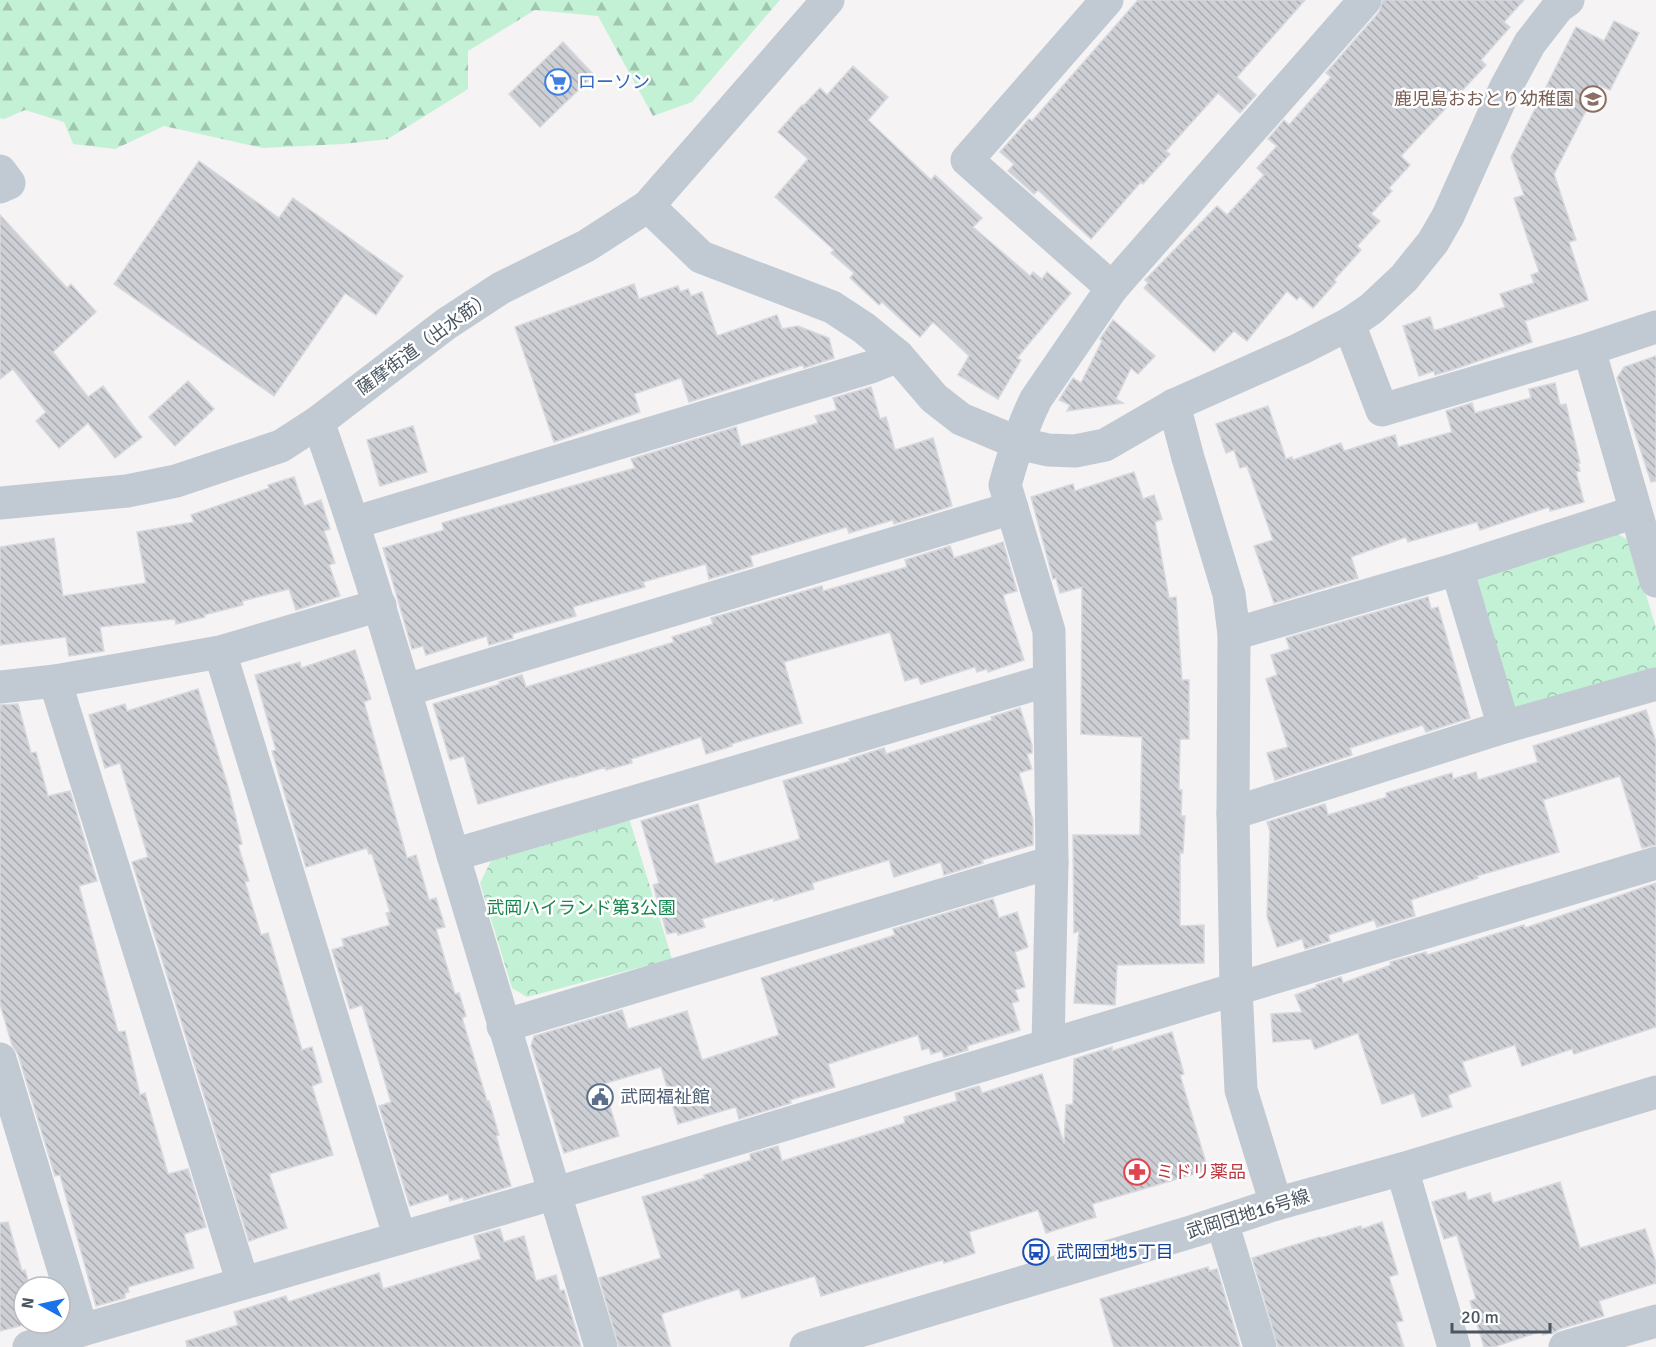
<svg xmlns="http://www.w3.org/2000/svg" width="1656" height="1347" font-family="Signika,'Noto Sans JP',sans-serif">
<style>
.forest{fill:url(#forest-firs)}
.park{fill:url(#park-crowns)}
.building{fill:url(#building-back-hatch);stroke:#d7d9de;stroke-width:1.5}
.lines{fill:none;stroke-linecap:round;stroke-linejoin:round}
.minor{stroke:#c1cad2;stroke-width:33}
.tertiary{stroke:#c1cad2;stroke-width:33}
.labels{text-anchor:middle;stroke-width:5;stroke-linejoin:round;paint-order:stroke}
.shop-label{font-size:18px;fill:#366cbe;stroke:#fff;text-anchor:start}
.education-label{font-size:18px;fill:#785e54;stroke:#fff;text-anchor:end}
.street-label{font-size:18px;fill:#4a5661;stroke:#fff}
.park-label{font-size:18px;fill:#17864f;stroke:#fff}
.service-label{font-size:18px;fill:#4e5e75;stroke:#fff;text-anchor:start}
.health-label{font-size:18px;fill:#be3a42;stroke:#fff;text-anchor:start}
.transit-label{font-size:18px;fill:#164399;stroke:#fff;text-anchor:start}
</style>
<defs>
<pattern id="forest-firs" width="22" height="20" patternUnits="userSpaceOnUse" patternTransform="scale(1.5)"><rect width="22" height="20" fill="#c3f1d5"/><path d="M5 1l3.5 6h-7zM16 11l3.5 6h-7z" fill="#a0c6b0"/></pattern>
<pattern id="park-crowns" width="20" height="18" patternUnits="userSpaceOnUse" patternTransform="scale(1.5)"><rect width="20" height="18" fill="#c3f1d5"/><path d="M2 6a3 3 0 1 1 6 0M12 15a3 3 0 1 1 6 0" fill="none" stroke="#a0c6b0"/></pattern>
<pattern id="building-back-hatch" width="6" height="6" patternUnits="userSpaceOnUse" patternTransform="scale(1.5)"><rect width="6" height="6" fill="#cdcfd5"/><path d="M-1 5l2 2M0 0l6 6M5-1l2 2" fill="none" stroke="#a8abb0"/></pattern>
</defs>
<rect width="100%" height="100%" fill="#f5f3f3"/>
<polygon class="forest" points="0,0 780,0 692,102 653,116 598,16 535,10 468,51 468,89 388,139 343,144 263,148 164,126 115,149 73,144 64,122 25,110 4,119 0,118"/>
<g class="park">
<polygon points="1616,533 1630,541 1656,628 1656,672 1524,713 1508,705 1472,588 1479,573"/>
<polygon points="629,818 672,959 527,997 512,988 480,883 491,861"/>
</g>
<g class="building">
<polygon points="1138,0 1305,0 1237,77 1256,95 1240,113 1218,93 1166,151 1170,154 1143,184 1141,182 1091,239 1038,190 1034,194 1008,171 1014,164 1000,152 1029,119 1032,121"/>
<polygon points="1383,0 1524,0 1504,22 1510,27 1481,60 1486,65 1401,156 1410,165 1389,188 1392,191 1371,214 1380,221 1357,246 1361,250 1334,280 1336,282 1313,308 1300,296 1297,300 1287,291 1247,341 1234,331 1214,352 1144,288 1148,283 1145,280 1217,206 1227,215 1264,175 1257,168 1277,146 1268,139 1284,120 1289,125 1331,77 1326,73 1379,12"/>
<polygon points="1614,21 1639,33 1610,90 1599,85 1554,174 1576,240 1569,242 1588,300 1525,321 1532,342 1461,367 1435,375 1434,371 1419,376 1403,326 1430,317 1434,330 1440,329 1505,307 1500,294 1534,283 1531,275 1539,272 1514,198 1524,195 1511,157 1576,27 1604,41"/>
<polygon points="563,42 594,75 540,127 509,94"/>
<polygon points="853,66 888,97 868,120 931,180 935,175 982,218 973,227 1030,276 1033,272 1042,279 1047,272 1071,293 1017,358 1021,360 998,399 958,375 969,356 933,322 920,337 882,302 879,305 850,278 854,273 831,253 834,250 775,197 808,159 778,132 802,105 803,106 820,88 827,95"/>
<polygon points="199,161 279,218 293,198 403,276 376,315 345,293 274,396 114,284"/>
<polygon points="0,215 67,288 71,284 96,312 53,352 88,397 103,386 142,437 115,458 88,423 59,448 36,421 46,412 13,369 0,379"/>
<polygon points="634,284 639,299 678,286 680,292 688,289 691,296 702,292 717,336 777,315 782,329 798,326 829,338 834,358 804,368 803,365 689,402 681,378 634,394 640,412 554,442 515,327"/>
<polygon points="1113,320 1155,356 1138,374 1131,368 1116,399 1123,403 1067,411 1070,405 1059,400 1073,378 1081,383 1102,341 1100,339"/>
<polygon points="1656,356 1656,481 1651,482 1617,378 1624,367"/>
<polygon points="188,381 214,409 175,446 149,417"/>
<polygon points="1555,383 1560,405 1566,404 1580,463 1578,463 1580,471 1576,472 1584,502 1550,511 1549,507 1480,530 1477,522 1408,542 1406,537 1351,557 1358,578 1274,603 1254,546 1273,540 1247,466 1240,468 1234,450 1226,453 1216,424 1268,406 1286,459 1292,457 1293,460 1341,443 1344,451 1395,435 1398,447 1452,432 1446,411 1472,403 1475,413 1531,398 1529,389"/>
<polygon points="871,387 880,419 886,417 895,450 933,438 952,506 894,524 893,520 849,533 847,527 750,556 753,566 709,579 706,564 643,582 645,587 573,607 576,616 512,634 513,638 489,645 487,636 426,655 423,646 412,649 383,548 444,530 442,523 635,468 631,459 736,427 741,446 818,423 815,416 837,410 833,398"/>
<polygon points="413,426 427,472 380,486 367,440"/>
<polygon points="1134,472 1143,499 1154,495 1162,519 1155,522 1169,598 1176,597 1182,680 1189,680 1189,739 1180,739 1179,790 1182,790 1181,816 1185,816 1183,853 1180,853 1180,926 1204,925 1204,963 1117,965 1115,1005 1074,1003 1079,931 1074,933 1073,835 1140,835 1142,737 1081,734 1082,587 1060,593 1056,578 1053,579 1031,497 1073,484 1075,491"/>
<polygon points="294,477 304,506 321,500 330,529 324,531 335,563 329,565 340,596 296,610 289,589 242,601 243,605 204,615 205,617 176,624 175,619 100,627 104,651 69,656 66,637 0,645 0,547 54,538 63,596 146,583 137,532 194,522 191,515 269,488 268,485"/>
<polygon points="1003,542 1017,591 1003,595 1024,660 988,672 987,669 977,672 975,667 921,684 918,677 905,681 890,632 784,662 802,723 731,744 732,746 706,754 701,737 631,759 632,763 606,770 606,767 574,777 574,776 478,804 464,756 450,760 433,704 500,684 499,682 522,675 526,687 674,642 672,637 713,624 711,618 822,586 823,591 907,567 905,560 950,546 954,558"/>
<polygon points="1428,597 1431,609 1438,607 1470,718 1426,732 1423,725 1350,748 1352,755 1275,780 1267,753 1288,747 1266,679 1277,675 1271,655 1290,649 1286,638"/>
<polygon points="355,650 371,699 364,702 407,858 416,855 429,900 436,898 445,927 436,929 455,994 459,993 466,1016 462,1018 487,1101 489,1101 499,1135 496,1136 511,1186 464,1200 463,1197 450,1201 448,1194 410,1206 379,1106 391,1102 362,1005 350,1009 332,950 344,946 342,939 390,925 386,913 390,912 372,854 369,854 367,848 306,867 272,751 276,750 255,675 300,662 301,668"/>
<polygon points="198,689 229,790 242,844 238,845 249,881 245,882 261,935 268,933 302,1050 312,1047 322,1082 312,1086 333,1155 269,1174 287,1228 249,1241 132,862 148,857 120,763 105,768 89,715 125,704 127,711"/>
<polygon points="18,704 31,753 36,752 48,796 70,791 97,881 79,886 118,1032 125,1031 140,1095 145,1093 168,1174 188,1169 206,1227 184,1234 194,1268 128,1287 129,1292 125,1293 125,1298 96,1306 60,1175 55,1176 18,1054 12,1045 0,1004 0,705"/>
<polygon points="1020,708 1032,745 1032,753 1027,754 1032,769 1019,773 1033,820 1033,845 982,860 983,863 944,875 941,862 894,877 889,860 812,883 814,889 774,901 774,898 702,919 705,927 678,935 677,932 667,934 653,885 659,883 641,821 698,804 715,864 800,839 783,781 850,761 849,759 884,748 886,754 992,720 991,717"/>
<polygon points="1646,710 1656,742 1656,845 1642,848 1620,776 1543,800 1559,852 1477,876 1478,878 1411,900 1415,916 1377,927 1374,920 1328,935 1330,941 1305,949 1302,939 1277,947 1267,916 1270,831 1267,822 1325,804 1328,815 1387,797 1386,793 1452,773 1453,779 1476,772 1478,780 1538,762 1533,746"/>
<polygon points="1656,883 1656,1027 1574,1054 1572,1049 1522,1066 1515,1045 1462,1062 1471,1086 1448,1095 1452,1107 1422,1117 1414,1093 1382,1104 1358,1033 1315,1049 1311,1039 1273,1042 1271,1014 1302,1012 1295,995 1317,987 1316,985 1341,977 1343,983 1391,965 1390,962 1426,952 1427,955 1524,925 1525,928"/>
<polygon points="993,899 999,918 1017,912 1028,947 1015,952 1025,987 1015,990 1019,1001 1012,1003 1020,1030 967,1046 968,1050 944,1057 942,1051 931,1054 929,1048 922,1050 918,1035 828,1064 835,1087 790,1100 791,1103 739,1119 736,1107 678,1124 661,1067 603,1084 619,1136 564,1153 531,1046 534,1036 622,1010 628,1029 687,1011 702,1060 779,1035 761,978 895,935 893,929"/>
<polygon points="1172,1032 1184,1074 1180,1075 1208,1170 1092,1204 1096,1217 1046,1233 1038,1210 969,1232 975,1253 944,1263 943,1260 821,1296 815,1276 742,1298 739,1289 661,1314 671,1347 619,1347 599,1278 661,1258 642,1197 705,1178 704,1175 751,1160 750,1154 778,1146 782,1161 905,1123 904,1117 957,1101 955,1093 979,1086 982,1093 1042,1074 1064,1144 1066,1105 1073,1104 1074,1059 1112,1047 1112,1051"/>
<polygon points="1560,1182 1580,1248 1645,1229 1656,1263 1656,1283 1599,1301 1604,1316 1560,1329 1552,1334 1552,1332 1543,1335 1542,1331 1494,1347 1484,1347 1470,1301 1476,1299 1457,1235 1444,1239 1432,1202 1465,1192 1468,1200 1490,1193 1493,1203"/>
<polygon points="8,1222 22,1271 25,1270 30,1287 24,1287 24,1323 31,1323 0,1331 0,1223"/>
<polygon points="1382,1222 1398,1274 1389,1277 1403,1321 1396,1322 1404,1347 1278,1347 1252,1258 1320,1237 1321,1238 1361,1226 1362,1229"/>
<polygon points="500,1229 504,1242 524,1236 536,1281 556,1275 560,1291 564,1290 581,1347 187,1347 186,1341 238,1325 234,1312 286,1296 288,1302 379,1273 383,1289 481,1259 474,1236"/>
<polygon points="1208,1267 1209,1271 1217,1269 1240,1347 1114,1347 1100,1299"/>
</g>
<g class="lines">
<g class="minor">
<polyline points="1107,0 967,160 1112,288"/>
<polyline points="0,171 9,183 0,187"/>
<polyline points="1349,324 1382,410 1589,349 1656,327"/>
<polyline points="1589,349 1656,581"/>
<path d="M318,422c52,144 93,290 136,436 48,164 97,327 147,489"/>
<polyline points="353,523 871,367 898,356"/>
<polyline points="1457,569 1504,727"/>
<polyline points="1234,634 1457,569 1635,512"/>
<polyline points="220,652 400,1238"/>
<polyline points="55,681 243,1283"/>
<polyline points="0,687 55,681 220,652 380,605"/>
<polyline points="406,690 1012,508"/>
<polyline points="1233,813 1504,727 1656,684"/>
<polyline points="453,855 1049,680"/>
<polyline points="503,1026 1052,862"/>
<path d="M1048,1045l4,-183 -3,-231 -44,-146c8,-29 17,-58 31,-86l76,-111 253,-288"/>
<polyline points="0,1059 82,1330"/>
<polyline points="1402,1169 1454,1347"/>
<polyline points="1222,1222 1260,1347"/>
<polyline points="29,1347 82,1330 573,1188 1656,863"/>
<polyline points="1565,1347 1656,1321"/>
</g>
<g class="tertiary">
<polyline points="648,206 701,257 832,307 864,328 898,356 934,398 961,419 1018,443 1048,450 1075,451 1105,445 1174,405 1300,349 1349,324 1371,309 1404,278 1433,242 1448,216 1505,89 1530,43 1558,7 1568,0"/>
<polyline points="1174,405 1188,458 1229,594 1234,634 1233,813 1236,988 1241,1090 1276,1204"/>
<polyline points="0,503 127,491 176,481 281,446 318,422 446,324 501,288 586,246 648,206 828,0"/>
<polyline points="806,1347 1194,1231 1276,1204 1402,1169 1656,1092"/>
</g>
</g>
<defs>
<g id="supermarket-ring" transform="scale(1.35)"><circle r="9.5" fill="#fff" stroke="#3f7fe0" stroke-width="1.5"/><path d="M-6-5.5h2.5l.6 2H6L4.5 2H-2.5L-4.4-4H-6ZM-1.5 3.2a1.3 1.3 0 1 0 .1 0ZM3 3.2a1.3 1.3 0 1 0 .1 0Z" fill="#3f7fe0"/></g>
<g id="school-ring" transform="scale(1.35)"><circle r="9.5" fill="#fff" stroke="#8d6e63" stroke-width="1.5"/><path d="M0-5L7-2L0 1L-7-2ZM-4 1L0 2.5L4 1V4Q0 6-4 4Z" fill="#8d6e63"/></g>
<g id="civic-ring" transform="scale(1.35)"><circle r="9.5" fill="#fff" stroke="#5c6f8a" stroke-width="1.5"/><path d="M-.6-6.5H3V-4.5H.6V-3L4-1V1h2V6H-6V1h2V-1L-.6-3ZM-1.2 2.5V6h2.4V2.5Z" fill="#5c6f8a"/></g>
<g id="pharmacy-ring" transform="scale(1.35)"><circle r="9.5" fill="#fff" stroke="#e0444e" stroke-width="1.5"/><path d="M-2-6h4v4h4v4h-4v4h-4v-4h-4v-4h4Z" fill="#e0444e"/></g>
<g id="bus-ring" transform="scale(1.35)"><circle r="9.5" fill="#fff" stroke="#1a4fb4" stroke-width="1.5"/><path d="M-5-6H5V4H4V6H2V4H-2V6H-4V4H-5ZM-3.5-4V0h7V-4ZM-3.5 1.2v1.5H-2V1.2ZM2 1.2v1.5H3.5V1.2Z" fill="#1a4fb4"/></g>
</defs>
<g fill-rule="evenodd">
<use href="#supermarket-ring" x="558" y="82"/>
<use href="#school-ring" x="1593" y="99"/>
<use href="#civic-ring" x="600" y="1097"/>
<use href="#pharmacy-ring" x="1137" y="1172"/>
<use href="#bus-ring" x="1036" y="1252"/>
</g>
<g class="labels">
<g class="shop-label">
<text x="578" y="88">ローソン</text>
</g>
<g class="education-label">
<text x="1574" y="105">鹿児島おおとり幼稚園</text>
</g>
<g class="street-label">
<text transform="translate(424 343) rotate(-36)" y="6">薩摩街道（出水筋）</text>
<text transform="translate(1248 1214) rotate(-17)" y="6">武岡団地16号線</text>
</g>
<g class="park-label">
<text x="581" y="914">武岡ハイランド第3公園</text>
</g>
<g class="service-label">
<text x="620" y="1103">武岡福祉館</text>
</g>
<g class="health-label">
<text x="1156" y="1178">ミドリ薬品</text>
</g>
<g class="transit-label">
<text x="1056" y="1258">武岡団地5丁目</text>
</g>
</g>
<g transform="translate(42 1305) rotate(278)"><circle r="28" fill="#ffffff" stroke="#b7bbc0" stroke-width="1.5"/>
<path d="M0-4.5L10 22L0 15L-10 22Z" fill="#1a73e8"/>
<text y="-9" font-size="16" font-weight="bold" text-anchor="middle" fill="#4a5661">N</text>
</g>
<path d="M1452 1323v9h98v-9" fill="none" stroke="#4a5661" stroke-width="3"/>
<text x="1461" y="1323" font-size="18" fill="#4a5661" stroke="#ffffff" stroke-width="4.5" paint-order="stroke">20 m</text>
</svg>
